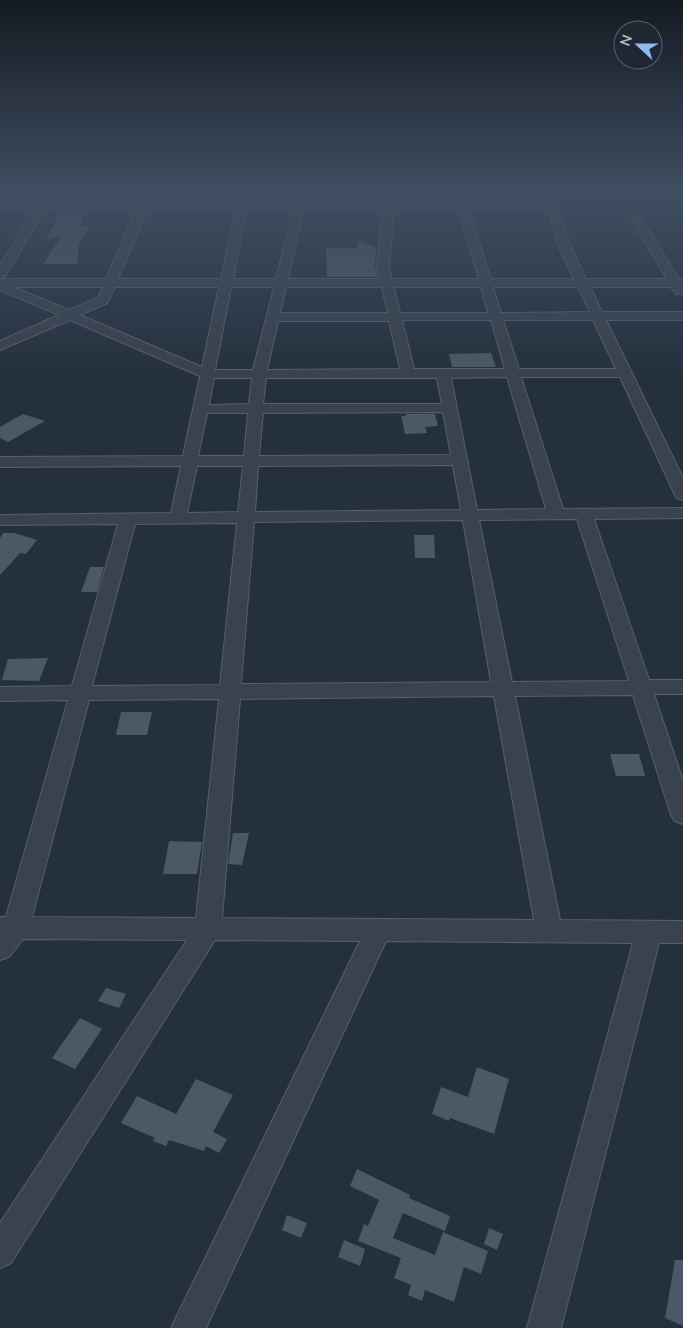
<svg xmlns="http://www.w3.org/2000/svg" width="683" height="1328" font-family="Mulish,sans-serif">
<style>
.building{fill:#4b5865}
.lines{fill:none;stroke-linecap:round;stroke-linejoin:round}
.street-casing{stroke:#57606b;stroke-width:2}
.street{fill:#39424d;fill-rule:evenodd}
</style>
<rect width="100%" height="100%" fill="#25303d"/>
<g class="building">
<polygon points="70,193 86,193 84,203 65,203"/>
<polygon points="60,213 83,213 81,227 90,227 79,244 77,264 43,264 61,237 46,239"/>
<polygon points="357,241 376,247 375,265 378,277 327,277 326,248 358,248"/>
<polygon points="491,353 496,367 452,367 449,354"/>
<polygon points="23,414 45,421 8,442 0,438 0,427"/>
<polygon points="406,414 435,414 438,426 425,427 427,433 405,434 401,416 406,416"/>
<polygon points="3,533 14,533 37,540 26,554 20,553 0,575 0,538"/>
<polygon points="414,535 434,535 435,558 415,558"/>
<polygon points="90,567 104,567 97,592 81,592"/>
<polygon points="48,658 39,681 2,680 8,659"/>
<polygon points="121,712 152,712 147,735 116,735"/>
<polygon points="610,754 639,754 645,776 616,776"/>
<polygon points="233,833 249,833 242,865 228,864"/>
<polygon points="169,841 202,842 197,874 163,874"/>
<polygon points="106,988 126,994 119,1008 98,1001"/>
<polygon points="80,1018 102,1029 75,1069 52,1058"/>
<polygon points="477,1067 509,1079 494,1134 450,1118 449,1121 432,1114 441,1087 468,1097"/>
<polygon points="196,1079 233,1095 213,1132 227,1139 219,1153 206,1146 204,1151 169,1140 166,1146 153,1141 155,1138 121,1123 137,1096 176,1114"/>
<polygon points="357,1169 410,1195 409,1198 450,1216 445,1231 403,1213 393,1238 435,1255 443,1232 488,1251 481,1274 464,1267 454,1302 425,1290 422,1301 408,1295 411,1285 394,1278 401,1258 358,1241 364,1224 368,1226 379,1200 350,1186"/>
<polygon points="287,1215 307,1223 301,1238 282,1230"/>
<polygon points="489,1228 503,1234 497,1250 484,1244"/>
<polygon points="344,1240 365,1249 360,1266 338,1257"/>
<polygon points="675,1260 683,1260 683,1326 665,1318"/>
</g>
<g class="lines">
<g class="street-casing">
<path id="street" d="M46,191h10l-8,14h91l6,-14h10l-6,14h88l3,-14h10l-3,14h301l-4,-14h10l15,52 17,36h81l-36,-61 5,-3 5,3 38,61h4v15h-7l-5,-7h-81l12,25h81v8h-77l77,158v22l-6,-2 -2,-3 -55,-118h-99l42,132 120,-1v10l-89,1 55,161h34v14h-29l29,87v43l-8,-3 -4,-6 -38,-120 -118,1 45,224 123,1v22h-24l-98,385h-34l106,-385 -247,-2 -180,387h-35l189,-387 -145,-1 -204,323 -11,5v-45l187,-283 -164,-1 -14,18 -9,3v-43h6l62,-217 -68,1v-14l72,-1 46,-162 -118,1v-10l171,-2 10,-47 -181,1v-10l183,-1 17,-80 -130,-56 -70,30v-9l59,-26 -59,-25v-11h106l30,-68h-92l-38,64 -6,4v-14l34,-54h-34v-6h37zM147,211h89l-15,68h-103zM246,211h47l-17,68h-43zM303,211h80l-6,54 3,14h-92zM394,211h65l20,68h-87l-3,-14zM469,211h80l8,32 17,36h-83zM13,287h90l-5,11 -29,12zM115,287h104l-17,80 -122,-52 27,-12zM231,287h43l-21,83h-38zM286,287h96l6,26h-108zM394,287h87l7,26h-88zM493,287h85l12,25 -89,1zM402,320h89l14,49h-91zM503,320h90l23,49h-97zM278,321h111l11,48 -133,1zM507,377l39,132 -69,1 -26,-132zM214,378h38l-3,26 -40,1zM266,378h171l5,26h-179zM443,412l8,43 -192,1 4,-43zM207,413h41l-4,43h-46zM453,465l8,45 -206,2 3,-46zM197,466h46l-5,46 -51,1zM577,519l52,162 -117,1 -33,-162zM463,520l28,162 -250,2 13,-162zM237,523l-17,162 -128,1 43,-162zM494,696l40,224 -312,-2 18,-219zM219,699l-23,219 -164,-1 57,-217z"/>
</g>
<use href="#street" class="street"/>
</g>
<linearGradient id="sky" x2="0" y2="1"><stop stop-color="#141a22"/><stop offset="0.51" stop-color="#404e62"/><stop offset="1" stop-color="#404e62" stop-opacity="0"/></linearGradient>
<rect width="683" height="377" fill="url(#sky)"/>
<g transform="translate(638 45) rotate(291)"><circle r="24" fill="#1e2732" stroke="#5a636e"/>
<path d="M0-4L9 19L0 12L-9 19Z" fill="#8ebbf3"/>
<text y="-8" font-size="14" font-weight="bold" text-anchor="middle" fill="#b5bdc8">N</text>
</g>
</svg>
